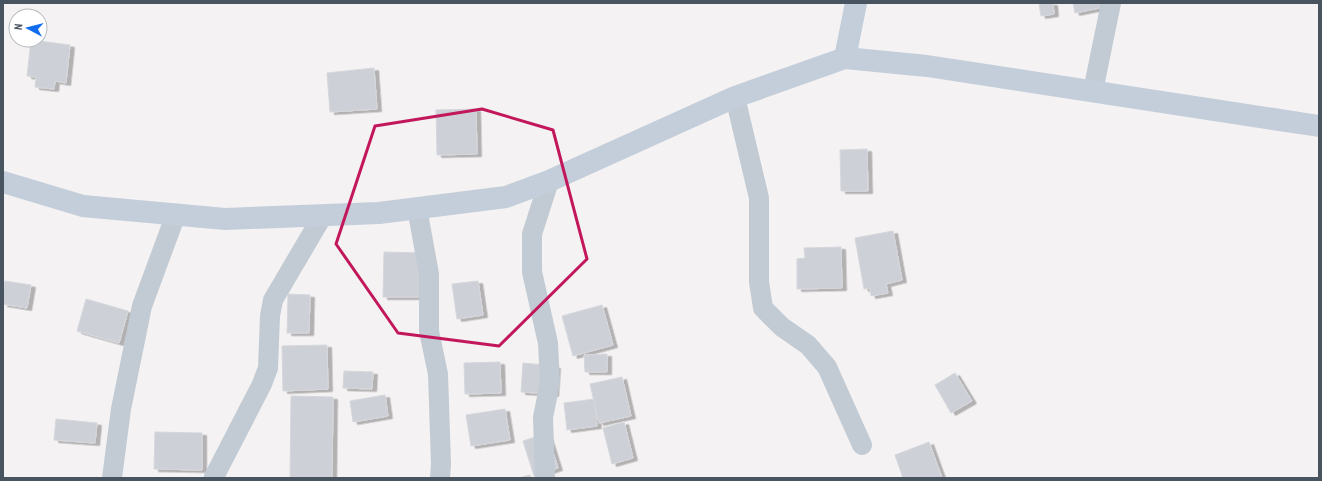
<svg xmlns="http://www.w3.org/2000/svg" width="1322" height="481" font-family="'PT Sans Narrow',sans-serif">
<style>
.building{fill:#cdd0d6;stroke:#d5d7dd;filter:url(#shadow)}
.lines{fill:none;stroke-linecap:round;stroke-linejoin:round}
.street{stroke:#c2cbd4;stroke-width:20}
.secondary{stroke:#c4cedb;stroke-width:22}
.marked{fill:none;stroke:#c2185b;stroke-width:3;stroke-linejoin:round}
</style>
<defs>
<filter id="shadow"><feDropShadow dx="4.5" dy="2.5" stdDeviation="0" flood-color="#0004"/></filter>
</defs>
<rect width="100%" height="100%" fill="#f4f2f2"/>
<g class="building">
<polygon points="1039,3 1053,3 1054,14 1041,16"/>
<polygon points="1073,3 1109,3 1109,6 1075,13"/>
<polygon points="31,40 70,45 66,83 55,81 54,89 35,87 36,77 27,76"/>
<polygon points="374,68 377,109 330,112 327,73"/>
<polygon points="476,109 477,154 437,155 436,110"/>
<polygon points="867,149 868,191 841,191 840,150"/>
<polygon points="893,231 902,280 886,284 888,293 871,296 870,288 864,289 855,238"/>
<polygon points="841,247 842,288 797,289 797,259 805,258 804,248"/>
<polygon points="384,252 424,253 423,297 383,297"/>
<polygon points="5,281 31,285 27,308 3,304 3,290"/>
<polygon points="478,281 483,315 457,319 452,284"/>
<polygon points="288,294 310,295 309,333 287,333"/>
<polygon points="86,299 128,311 119,343 77,331"/>
<polygon points="602,305 613,345 573,356 562,316"/>
<polygon points="327,345 328,389 283,391 282,346"/>
<polygon points="607,354 607,372 585,372 584,355"/>
<polygon points="500,362 501,393 465,394 464,363"/>
<polygon points="523,363 556,366 554,394 521,392"/>
<polygon points="344,371 373,372 372,389 343,388"/>
<polygon points="955,373 972,401 951,413 935,385"/>
<polygon points="622,377 631,416 599,423 590,384"/>
<polygon points="385,395 388,416 353,422 350,401"/>
<polygon points="291,396 333,397 332,478 290,478"/>
<polygon points="594,399 597,426 567,430 564,403"/>
<polygon points="505,409 510,440 471,446 466,415"/>
<polygon points="56,419 97,423 95,443 54,440"/>
<polygon points="624,422 633,458 612,464 603,428"/>
<polygon points="155,432 202,433 202,470 154,469"/>
<polygon points="547,433 558,468 534,476 523,441"/>
<polygon points="929,442 942,478 903,478 895,455"/>
<polygon points="530,475 531,478 519,478"/>
</g>
<g class="lines">
<g class="street">
<polyline points="1093,91 1111,3"/>
<polyline points="735,97 759,198 759,282 763,308 782,327 808,345 827,367 862,445"/>
<polyline points="417,208 429,274 429,331 438,374 441,464 440,478"/>
<polyline points="214,477 262,384 268,368 270,316 273,300 323,215"/>
<polyline points="112,478 121,409 142,306 176,214"/>
<polyline points="545,478 543,417 550,383 548,343 532,272 532,234 549,181"/>
</g>
<g class="secondary">
<polyline points="845,58 856,3"/>
<polyline points="3,182 83,206 225,219 379,213 506,197 549,181 735,97 845,58 927,66 1319,126"/>
</g>
</g>
<path class="marked" d="M482,109l71,21 34,129 -88,87 -101,-13 -62,-89 39,-118z"/>
<rect width="1322" height="481" fill="none" stroke="#485460" stroke-width="8"/>
<g transform="translate(28 28) rotate(277)"><circle r="19" fill="#ffffff" stroke="#b6bbbf"/>
<path d="M0-3L7 15L0 10L-7 15Z" fill="#116cef"/>
<text y="-6" font-size="11" font-weight="bold" text-anchor="middle" fill="#485460">N</text>
</g>
</svg>
